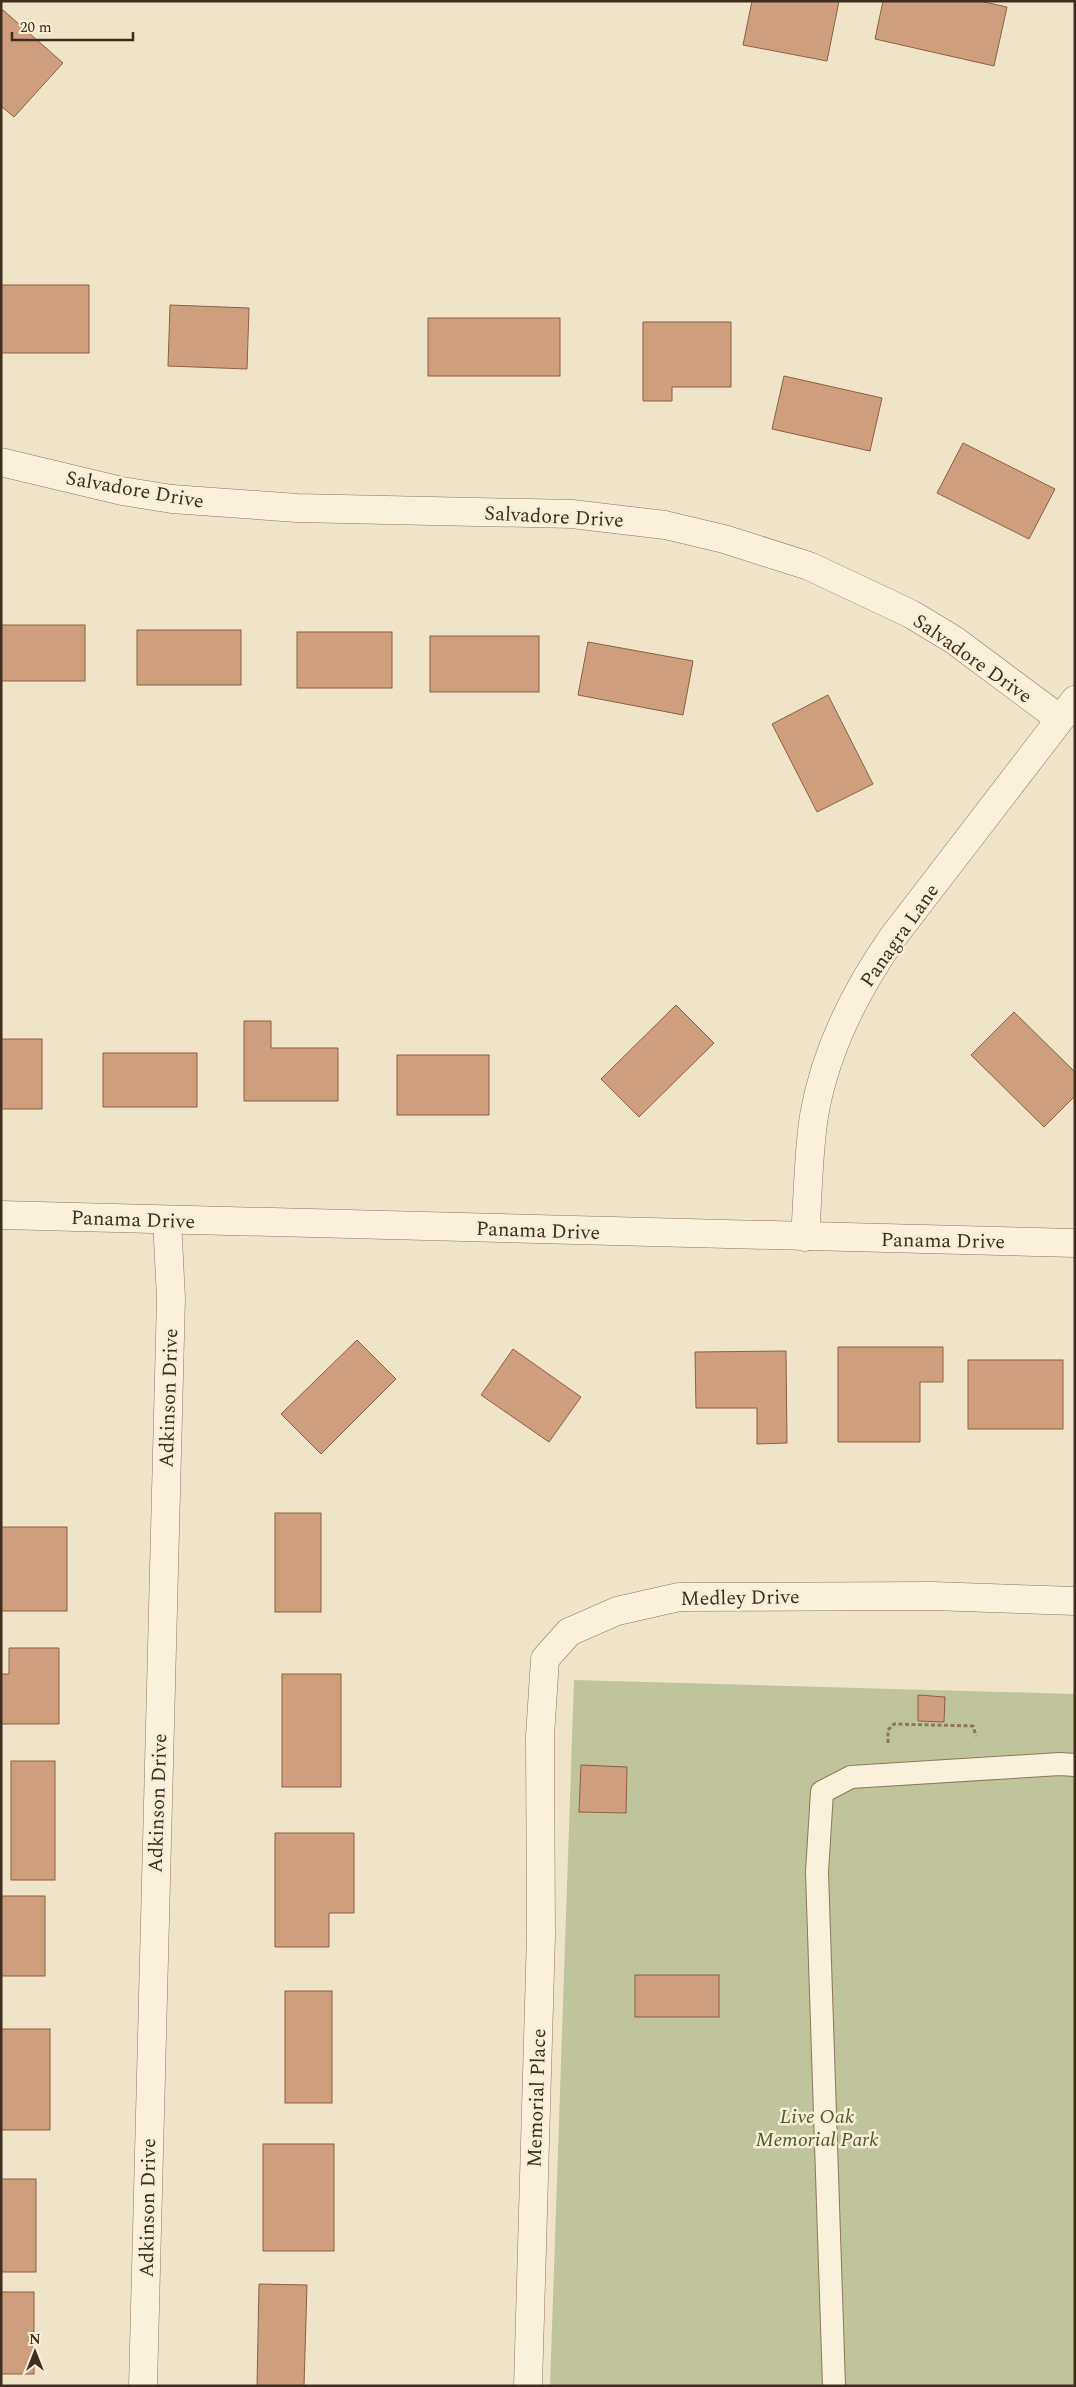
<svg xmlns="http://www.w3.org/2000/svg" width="1076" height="2387" font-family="Spectral,serif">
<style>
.cemetery{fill:#bfc49a}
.building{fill:#cf9f7d;stroke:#8d5f41}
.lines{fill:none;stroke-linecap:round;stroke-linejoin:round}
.lane-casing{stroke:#8d765c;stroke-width:24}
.street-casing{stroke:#8d765c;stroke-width:29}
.path{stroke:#8d765c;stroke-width:3;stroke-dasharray:4 2.5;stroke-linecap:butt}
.lane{stroke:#faf1dc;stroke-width:22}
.street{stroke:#faf1dc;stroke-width:28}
.labels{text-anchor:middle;stroke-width:5;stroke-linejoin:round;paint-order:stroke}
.street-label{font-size:20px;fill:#3d2e20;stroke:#f7eed8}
.park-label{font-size:20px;font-style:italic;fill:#4d5a26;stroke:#f7eed8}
</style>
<rect width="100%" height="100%" fill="#f0e4c8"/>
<polygon class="cemetery" points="574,1680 1075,1694 1075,2386 550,2386"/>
<g class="building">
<polygon points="752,1 839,1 827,61 743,45"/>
<polygon points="883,1 980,1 1007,7 994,66 875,39"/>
<polygon points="3,10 63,63 14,117 1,106 1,12"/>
<rect x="1" y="285" width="88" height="68"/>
<polygon points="170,305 249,308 247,369 168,366"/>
<rect x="428" y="318" width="132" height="58"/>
<polygon points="643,322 731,322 731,387 672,387 672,401 643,401"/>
<polygon points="784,376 882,398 870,451 772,429"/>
<polygon points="963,443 1055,489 1029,539 937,493"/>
<rect x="1" y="625" width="84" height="56"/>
<rect x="137" y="630" width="104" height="55"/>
<rect x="297" y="632" width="95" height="56"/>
<rect x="430" y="636" width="109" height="56"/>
<polygon points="588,642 693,661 683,715 578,695"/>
<polygon points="828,695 873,784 817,812 772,724"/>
<polygon points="676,1005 714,1043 639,1117 601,1079"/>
<polygon points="1014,1012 1075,1072 1075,1096 1044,1127 971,1055"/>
<polygon points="244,1021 271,1021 271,1048 338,1048 338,1101 244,1101"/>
<rect x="1" y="1039" width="41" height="70"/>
<rect x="103" y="1053" width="94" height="54"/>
<rect x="397" y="1055" width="92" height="60"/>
<polygon points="357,1340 396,1379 321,1454 281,1414"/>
<polygon points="838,1347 943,1347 943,1382 920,1382 920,1442 838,1442"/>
<polygon points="513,1349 581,1397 549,1442 481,1395"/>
<polygon points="786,1351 787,1443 757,1444 757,1408 696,1408 695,1352"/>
<rect x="968" y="1360" width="95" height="69"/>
<rect x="275" y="1513" width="46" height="99"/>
<rect x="1" y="1527" width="66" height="84"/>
<polygon points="9,1648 59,1648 59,1724 1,1724 1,1674 9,1674"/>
<rect x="282" y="1674" width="59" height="113"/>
<polygon points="918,1695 945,1697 944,1722 918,1721"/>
<rect x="11" y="1761" width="44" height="119"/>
<polygon points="581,1765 627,1767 626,1813 579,1812"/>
<polygon points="275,1833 354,1833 354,1913 329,1913 329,1947 275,1947"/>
<rect x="1" y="1896" width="44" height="80"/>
<rect x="635" y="1975" width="84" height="42"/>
<rect x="285" y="1991" width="47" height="112"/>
<rect x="1" y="2029" width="49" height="101"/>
<rect x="263" y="2144" width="71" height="107"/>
<rect x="1" y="2179" width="35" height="93"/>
<polygon points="259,2284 307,2285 304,2386 257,2386"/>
<rect x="1" y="2292" width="33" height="82"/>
</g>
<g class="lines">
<g class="lane-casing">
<polyline id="lane" points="834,2386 817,1872 822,1792 851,1777 1060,1764 1075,1765"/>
</g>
<g class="street-casing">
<g id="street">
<polyline points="1,462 122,491 172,499 297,508 572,514 665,525 724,539 809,566 911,614 954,640 1060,719"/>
<polyline points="1,1215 1075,1243"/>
<path d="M805,1237c3,-40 3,-82 9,-121 11,-65 42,-126 79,-179l182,-237"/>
<polyline points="143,2386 171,1298 167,1220"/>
<polyline points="528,2386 541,1935 540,1736 545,1659 569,1632 617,1611 679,1597 932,1596 1075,1601"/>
</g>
</g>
<polyline class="path" points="888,1743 888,1730 894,1724 973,1726 976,1736"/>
<use href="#lane" class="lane"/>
<use href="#street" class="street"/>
</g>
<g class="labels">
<g class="street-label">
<text transform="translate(135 489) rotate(10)" y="7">Salvadore Drive</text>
<text transform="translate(554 516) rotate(3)" y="7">Salvadore Drive</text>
<text transform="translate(973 658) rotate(35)" y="7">Salvadore Drive</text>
<text transform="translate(899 935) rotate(-55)" y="7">Panagra Lane</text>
<text transform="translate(133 1219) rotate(2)" y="7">Panama Drive</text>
<text transform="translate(538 1230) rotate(2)" y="7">Panama Drive</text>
<text transform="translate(943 1240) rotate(1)" y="7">Panama Drive</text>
<text transform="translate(168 1398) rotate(-88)" y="7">Adkinson Drive</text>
<text transform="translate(740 1597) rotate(-1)" y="7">Medley Drive</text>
<text transform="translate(157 1803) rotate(-88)" y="7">Adkinson Drive</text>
<text transform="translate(536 2098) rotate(-88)" y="7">Memorial Place</text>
<text transform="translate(147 2208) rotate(-89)" y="7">Adkinson Drive</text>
</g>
<g class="park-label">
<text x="817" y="2123">Live Oak<tspan x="817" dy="23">Memorial Park</tspan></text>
</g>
</g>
<rect width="1076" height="2387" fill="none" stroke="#3d2e20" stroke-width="5"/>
<g transform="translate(35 2352)" stroke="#f7eed8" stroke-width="4" paint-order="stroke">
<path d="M0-4L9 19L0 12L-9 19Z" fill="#3d2e20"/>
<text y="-8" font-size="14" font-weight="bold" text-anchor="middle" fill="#3d2e20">N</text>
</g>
<path d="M12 32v8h121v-8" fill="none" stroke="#3d2e20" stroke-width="2.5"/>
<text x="20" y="32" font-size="15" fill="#3d2e20" stroke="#f7eed8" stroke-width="4" paint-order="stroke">20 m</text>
</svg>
